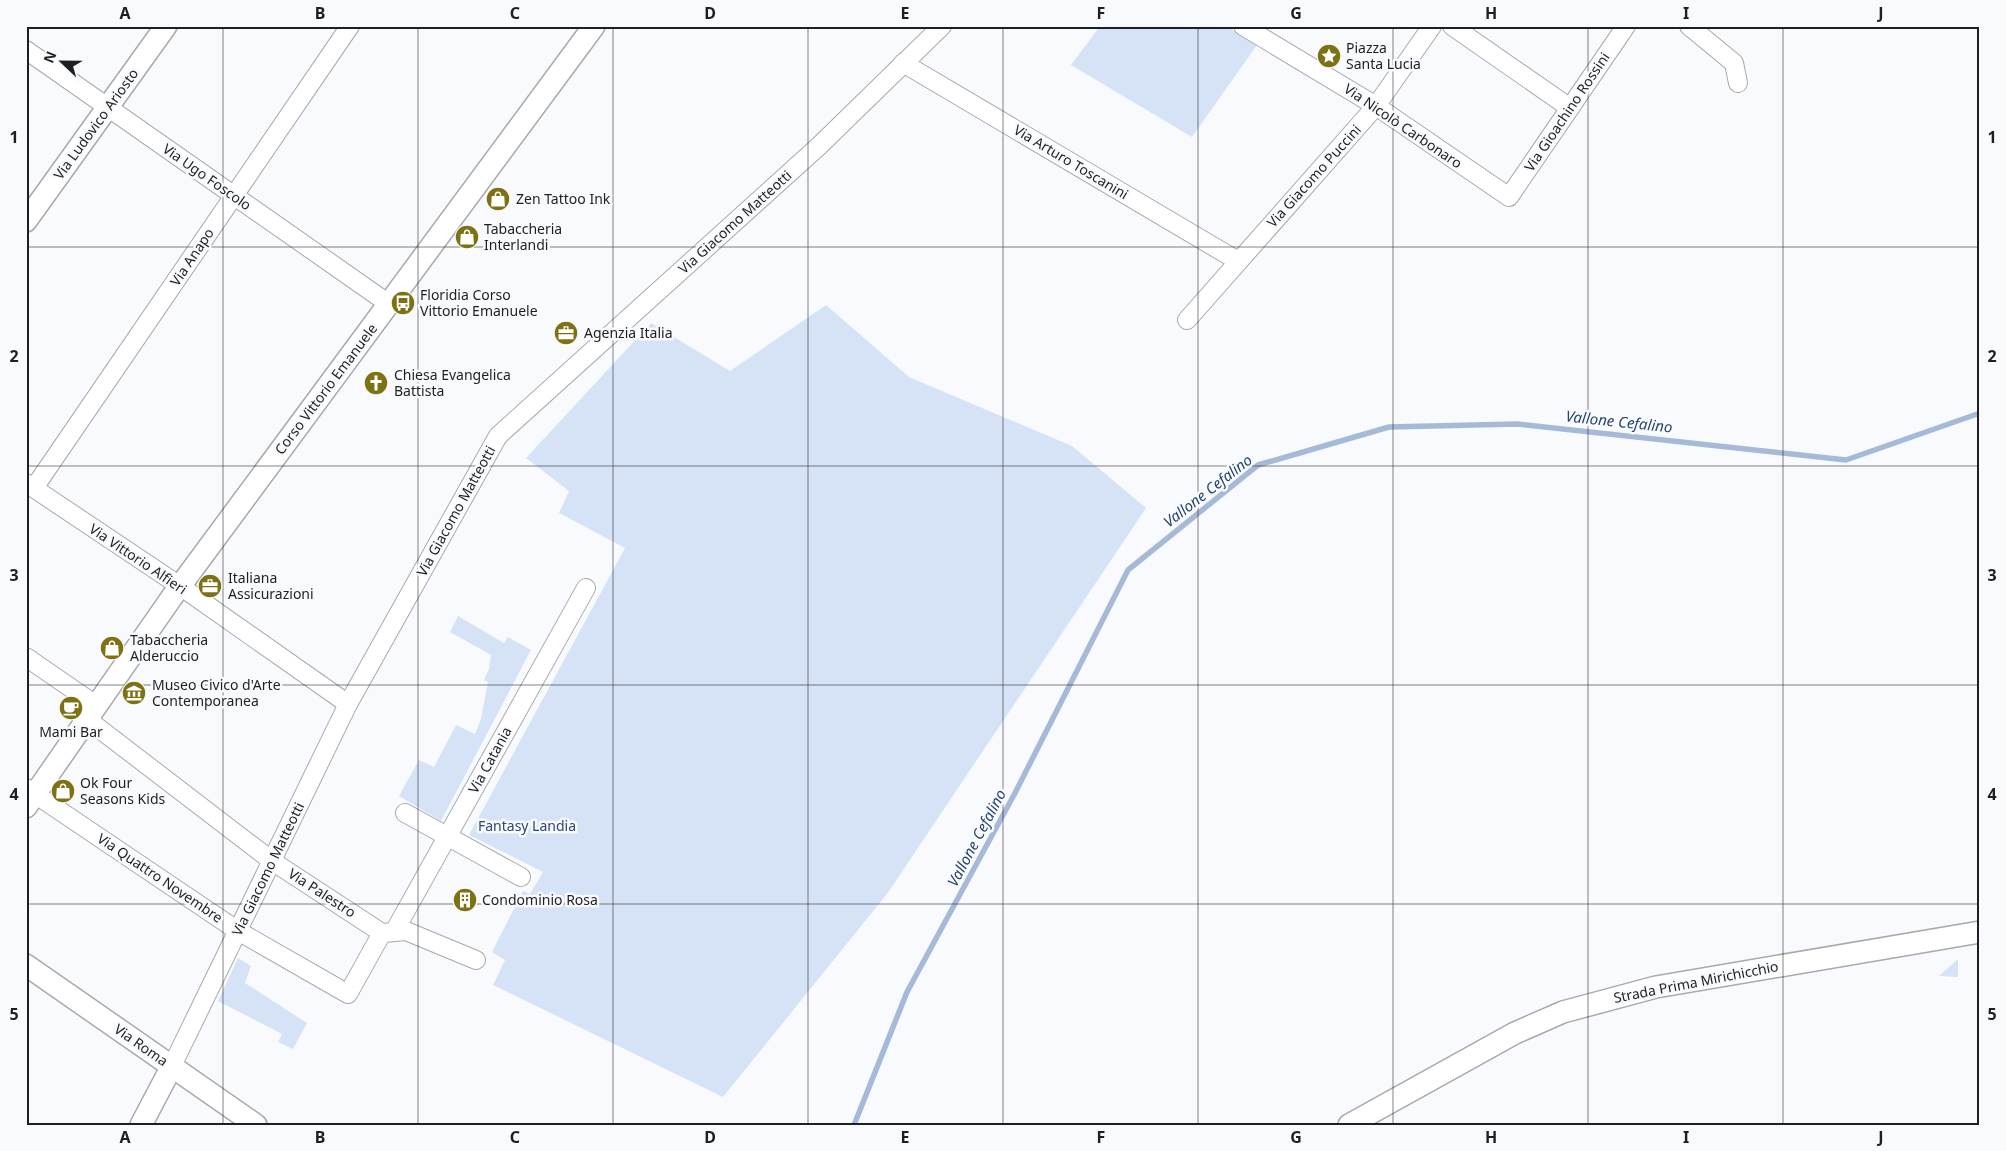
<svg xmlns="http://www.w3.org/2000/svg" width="2006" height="1151" font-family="'Noto Sans',sans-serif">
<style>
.green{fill:#d6e3f7}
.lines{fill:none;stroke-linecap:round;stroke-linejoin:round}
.stream{stroke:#a6bad7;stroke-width:5.5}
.minor-casing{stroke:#a7a9ad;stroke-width:20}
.major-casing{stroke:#a7a9ad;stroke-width:24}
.minor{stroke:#fff;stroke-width:18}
.major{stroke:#fff;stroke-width:21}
.grid{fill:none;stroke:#1e1f20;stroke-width:1;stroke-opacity:0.55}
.labels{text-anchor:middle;stroke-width:5;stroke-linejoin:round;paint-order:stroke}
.poi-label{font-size:14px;fill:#1e1f20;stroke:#f8fafe;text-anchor:start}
.street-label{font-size:14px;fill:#1e1f20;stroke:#f8fafe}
.park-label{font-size:14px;fill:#2c4871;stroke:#f8fafe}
.water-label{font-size:15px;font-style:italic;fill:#28446c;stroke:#f8fafe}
.neatline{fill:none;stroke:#1e1f20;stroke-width:2}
.grid-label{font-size:16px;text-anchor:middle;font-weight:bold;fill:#1e1f20}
</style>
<rect width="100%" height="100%" fill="#f8fafe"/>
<g class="green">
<polygon points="1100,26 1226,26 1257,45 1192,137 1071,65"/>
<polygon points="826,305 909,377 1072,446 1146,508 887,894 723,1097 493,985 505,960 492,952 523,891 530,894 543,872 469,835 625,548 559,513 569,491 526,458 651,323 730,371"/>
<polygon points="458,616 504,643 508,637 531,650 441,821 399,796 419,760 434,767 456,725 475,734 481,719 488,682 484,680 489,669 491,655 450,632"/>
<polygon points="238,958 251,966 245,983 307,1023 293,1049 278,1042 282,1034 218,1001"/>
<polygon points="1958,959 1958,977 1939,976"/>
</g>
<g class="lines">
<polyline class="stream" points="854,1125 907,992 1015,793 1128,570 1258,465 1389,427 1517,424 1846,460 1980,413"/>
<g class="minor-casing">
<g id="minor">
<polyline points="1243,26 1376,106 1509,197 1626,26"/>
<polyline points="1452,26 1570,108"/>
<polyline points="1689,26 1734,63 1738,83"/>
<polyline points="26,50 389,304"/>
<polyline points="903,63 1238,261"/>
<polyline points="1187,320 1376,106 1432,26"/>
<polyline points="26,483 180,586 348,704"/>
<polyline points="34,488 350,26"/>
<polyline points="26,657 97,706"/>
<polyline points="88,720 272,861 382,933 406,931 476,960"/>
<polyline points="26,788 238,931 348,994 382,933"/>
<polyline points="405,813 521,877"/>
<polyline points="394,932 586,588"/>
<polyline points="172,1066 348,704 498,436 819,146 942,26"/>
</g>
</g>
<g class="major-casing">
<g id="major">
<polyline points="26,221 166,26"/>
<polyline points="26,807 172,597 594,26"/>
<polyline points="26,965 256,1125"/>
<polyline points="141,1125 172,1066"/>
<polyline points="1349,1125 1515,1033 1563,1012 1656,987 1980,932"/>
</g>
</g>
<use href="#minor" class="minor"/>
<use href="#major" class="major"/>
</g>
<path class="grid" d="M223,26v1099M418,26v1099M613,26v1099M808,26v1099M1003,26v1099M1198,26v1099M1393,26v1099M1588,26v1099M1783,26v1099M26,247h1954M26,466h1954M26,685h1954M26,904h1954"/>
<defs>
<g id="sight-disc" transform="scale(1.25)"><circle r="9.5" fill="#7c7213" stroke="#f8fafe"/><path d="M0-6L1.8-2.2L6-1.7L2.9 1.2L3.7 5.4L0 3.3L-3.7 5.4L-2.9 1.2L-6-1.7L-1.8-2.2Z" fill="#fff"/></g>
<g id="shop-disc" transform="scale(1.25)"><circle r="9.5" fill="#7c7213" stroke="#f8fafe"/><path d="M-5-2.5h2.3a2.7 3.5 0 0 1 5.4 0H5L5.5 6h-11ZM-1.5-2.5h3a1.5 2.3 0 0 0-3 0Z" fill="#fff"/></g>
<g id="bus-disc" transform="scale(1.25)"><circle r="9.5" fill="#7c7213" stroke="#f8fafe"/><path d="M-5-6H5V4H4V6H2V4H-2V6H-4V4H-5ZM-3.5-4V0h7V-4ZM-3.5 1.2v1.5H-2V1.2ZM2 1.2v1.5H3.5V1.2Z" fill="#fff"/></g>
<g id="office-disc" transform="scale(1.25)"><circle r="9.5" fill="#7c7213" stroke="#f8fafe"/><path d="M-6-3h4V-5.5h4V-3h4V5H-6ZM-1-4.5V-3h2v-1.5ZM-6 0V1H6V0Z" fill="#fff"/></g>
<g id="church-disc" transform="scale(1.25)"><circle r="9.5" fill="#7c7213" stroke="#f8fafe"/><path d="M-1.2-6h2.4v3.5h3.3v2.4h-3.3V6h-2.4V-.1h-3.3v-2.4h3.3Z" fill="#fff"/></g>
<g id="museum-disc" transform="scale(1.25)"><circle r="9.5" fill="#7c7213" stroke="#f8fafe"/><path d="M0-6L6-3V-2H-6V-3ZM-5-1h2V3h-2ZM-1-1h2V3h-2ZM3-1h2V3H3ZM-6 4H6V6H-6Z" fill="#fff"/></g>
<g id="cafe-disc" transform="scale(1.25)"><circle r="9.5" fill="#7c7213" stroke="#f8fafe"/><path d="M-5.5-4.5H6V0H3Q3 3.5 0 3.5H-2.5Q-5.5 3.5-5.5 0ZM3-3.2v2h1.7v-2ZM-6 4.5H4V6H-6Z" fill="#fff"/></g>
<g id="building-disc" transform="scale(1.25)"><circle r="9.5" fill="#7c7213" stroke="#f8fafe"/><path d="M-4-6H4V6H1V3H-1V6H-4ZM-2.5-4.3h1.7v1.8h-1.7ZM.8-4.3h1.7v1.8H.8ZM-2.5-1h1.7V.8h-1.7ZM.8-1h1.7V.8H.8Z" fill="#fff"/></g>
</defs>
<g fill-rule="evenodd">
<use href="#sight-disc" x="1329" y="56"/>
<use href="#shop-disc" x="498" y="199"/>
<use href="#shop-disc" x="467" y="237"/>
<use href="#bus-disc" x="403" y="303"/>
<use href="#office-disc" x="566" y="333"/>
<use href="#church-disc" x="376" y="383"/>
<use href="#office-disc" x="210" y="586"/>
<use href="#shop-disc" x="112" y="648"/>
<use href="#museum-disc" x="134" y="693"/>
<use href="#cafe-disc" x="71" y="708"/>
<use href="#shop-disc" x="63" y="791"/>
<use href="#building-disc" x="465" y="900"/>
</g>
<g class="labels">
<g class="poi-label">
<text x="1346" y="53">Piazza<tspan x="1346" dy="16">Santa Lucia</tspan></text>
<text x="516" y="204">Zen Tattoo Ink</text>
<text x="484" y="234">Tabaccheria<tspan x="484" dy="16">Interlandi</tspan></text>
<text x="420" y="300">Floridia Corso<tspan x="420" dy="16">Vittorio Emanuele</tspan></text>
<text x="584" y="338">Agenzia Italia</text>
<text x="394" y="380">Chiesa Evangelica<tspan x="394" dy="16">Battista</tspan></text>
<text x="228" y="583">Italiana<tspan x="228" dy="16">Assicurazioni</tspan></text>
<text x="130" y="645">Tabaccheria<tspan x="130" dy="16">Alderuccio</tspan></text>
<text x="152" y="690">Museo Civico d'Arte<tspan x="152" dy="16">Contemporanea</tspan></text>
<text x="71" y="737" text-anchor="middle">Mami Bar</text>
<text x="80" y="788">Ok Four<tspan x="80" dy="16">Seasons Kids</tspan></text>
<text x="482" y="905">Condominio Rosa</text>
</g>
<g class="street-label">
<text transform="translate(1567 112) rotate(-56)" y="5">Via Gioachino Rossini</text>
<text transform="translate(96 124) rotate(-54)" y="5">Via Ludovico Ariosto</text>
<text transform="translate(1403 126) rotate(34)" y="5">Via Nicolò Carbonaro</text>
<text transform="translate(1071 162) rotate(31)" y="5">Via Arturo Toscanini</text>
<text transform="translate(1314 176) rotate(-48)" y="5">Via Giacomo Puccini</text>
<text transform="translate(207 177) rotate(35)" y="5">Via Ugo Foscolo</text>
<text transform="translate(735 222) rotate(-42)" y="5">Via Giacomo Matteotti</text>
<text transform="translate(192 257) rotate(-56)" y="5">Via Anapo</text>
<text transform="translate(326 389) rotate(-53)" y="5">Corso Vittorio Emanuele</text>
<text transform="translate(456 511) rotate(-61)" y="5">Via Giacomo Matteotti</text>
<text transform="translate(138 559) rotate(34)" y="5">Via Vittorio Alfieri</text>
<text transform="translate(490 760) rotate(-61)" y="5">Via Catania</text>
<text transform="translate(268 869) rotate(-64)" y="5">Via Giacomo Matteotti</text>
<text transform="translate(160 878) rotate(34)" y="5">Via Quattro Novembre</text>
<text transform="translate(322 893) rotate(33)" y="5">Via Palestro</text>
<text transform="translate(1696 982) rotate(-11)" y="5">Strada Prima Mirichicchio</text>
<text transform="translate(141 1045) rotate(35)" y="5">Via Roma</text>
</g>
<g class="park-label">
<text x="527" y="831">Fantasy Landia</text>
</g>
<g class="water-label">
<text transform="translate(1619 422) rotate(6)" y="5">Vallone Cefalino</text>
<text transform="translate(1208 491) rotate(-38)" y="5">Vallone Cefalino</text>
<text transform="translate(977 838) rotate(-62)" y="5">Vallone Cefalino</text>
</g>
</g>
<rect width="2006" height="1151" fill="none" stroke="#f8fafe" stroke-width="55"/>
<g transform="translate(62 62) rotate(292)" stroke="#f8fafe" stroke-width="4" paint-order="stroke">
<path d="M0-4L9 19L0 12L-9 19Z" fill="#1e1f20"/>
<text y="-8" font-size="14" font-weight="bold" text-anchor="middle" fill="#1e1f20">N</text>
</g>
<rect x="28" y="28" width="1950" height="1096" class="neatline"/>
<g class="grid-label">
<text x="125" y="19">A</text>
<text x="320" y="19">B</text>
<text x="515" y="19">C</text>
<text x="710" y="19">D</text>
<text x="905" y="19">E</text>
<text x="1101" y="19">F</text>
<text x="1296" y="19">G</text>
<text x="1491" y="19">H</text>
<text x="1686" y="19">I</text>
<text x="1881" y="19">J</text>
<text x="14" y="143">1</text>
<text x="1992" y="143">1</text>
<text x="14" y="362">2</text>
<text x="1992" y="362">2</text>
<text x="14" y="581">3</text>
<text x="1992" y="581">3</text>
<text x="14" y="800">4</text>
<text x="1992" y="800">4</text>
<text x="14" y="1020">5</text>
<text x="1992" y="1020">5</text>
<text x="125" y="1143">A</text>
<text x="320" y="1143">B</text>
<text x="515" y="1143">C</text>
<text x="710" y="1143">D</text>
<text x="905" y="1143">E</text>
<text x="1101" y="1143">F</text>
<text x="1296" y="1143">G</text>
<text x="1491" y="1143">H</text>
<text x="1686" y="1143">I</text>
<text x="1881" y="1143">J</text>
</g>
</svg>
